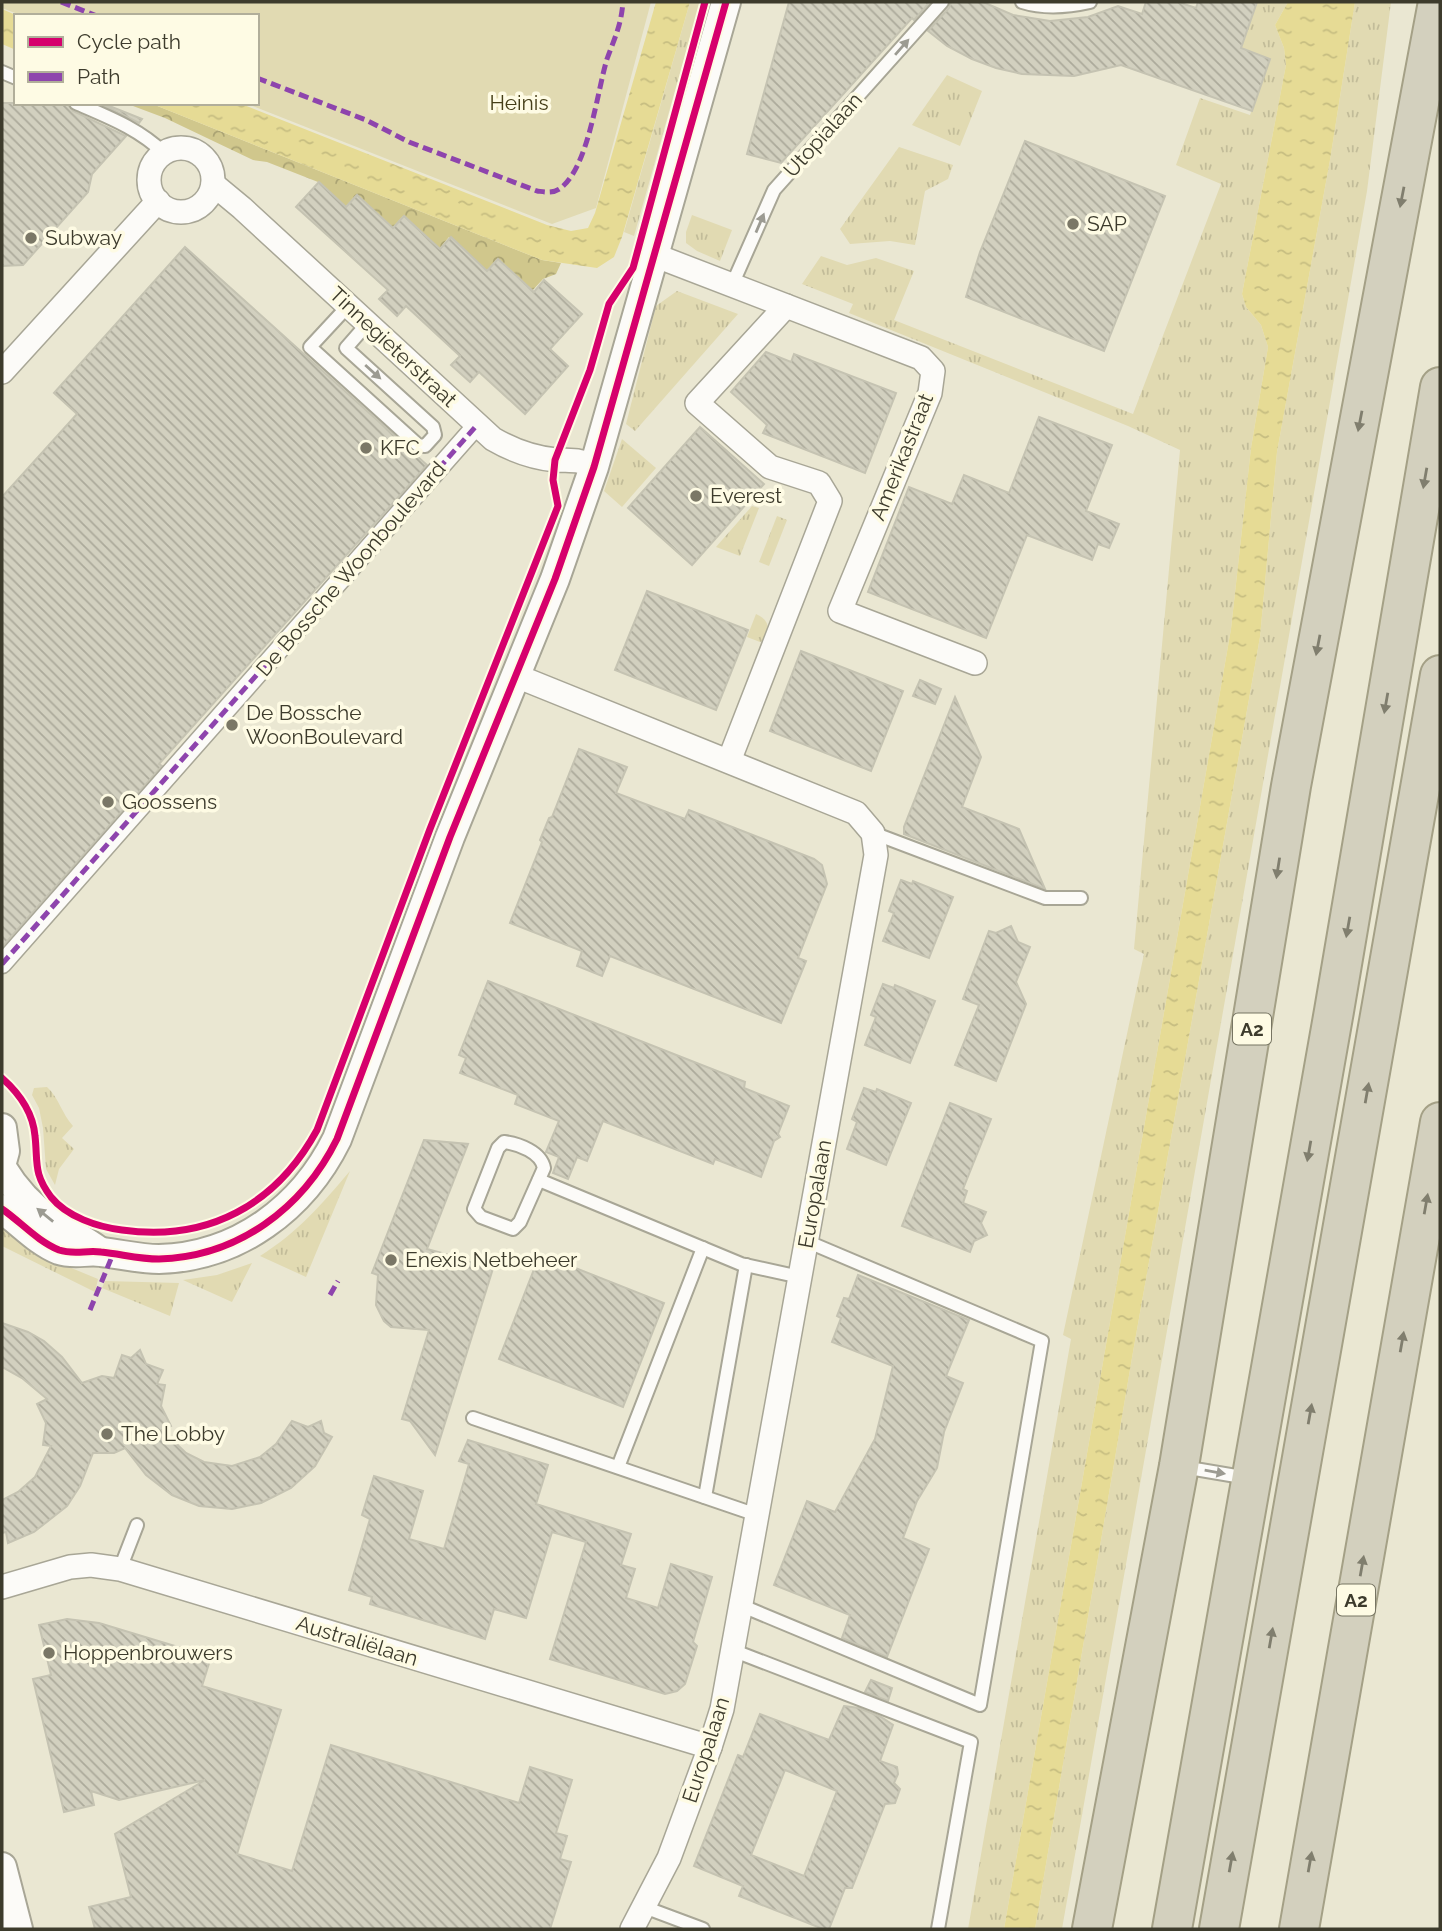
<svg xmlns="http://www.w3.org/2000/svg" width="1442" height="1931" font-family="Raleway,sans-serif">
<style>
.grass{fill:url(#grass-tufts)}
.forest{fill:url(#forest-crowns)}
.park{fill:#e1dab2}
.water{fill:url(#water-ripples)}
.building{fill:url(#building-back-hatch);stroke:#c5c3b2;stroke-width:2;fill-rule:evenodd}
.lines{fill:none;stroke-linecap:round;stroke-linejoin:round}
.service-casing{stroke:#a8a696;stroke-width:16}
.pedestrian-casing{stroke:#a8a696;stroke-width:21}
.minor-casing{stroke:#a8a696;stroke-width:26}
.tertiary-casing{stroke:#a8a696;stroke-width:32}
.motorway-casing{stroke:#a4a086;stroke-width:42}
.service{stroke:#fcfbf8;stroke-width:12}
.pedestrian{stroke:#fcfbf8;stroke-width:18}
.minor{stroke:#fcfbf8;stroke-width:23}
.tertiary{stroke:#fcfbf8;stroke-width:28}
.motorway{stroke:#d3d0be;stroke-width:38}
.quiet{stroke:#8e44ad;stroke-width:5;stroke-dasharray:10 5;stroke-linecap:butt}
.cycleway-casing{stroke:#fefbe4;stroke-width:11}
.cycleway{stroke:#d6006c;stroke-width:7}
.oneway{fill:#9c9b92}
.oneway2{fill:#807e6e}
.poi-dot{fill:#7a7766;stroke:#fefbe4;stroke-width:2.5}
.labels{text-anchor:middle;stroke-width:7;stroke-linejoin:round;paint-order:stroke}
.shield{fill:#fefbe4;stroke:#777563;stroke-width:2}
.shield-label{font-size:19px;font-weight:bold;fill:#3d3b2c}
.park-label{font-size:21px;fill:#453e18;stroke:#fefbe4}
.street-label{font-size:21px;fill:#3d3b2c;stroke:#fefbe4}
.poi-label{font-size:21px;fill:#3d3b2c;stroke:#fefbe4;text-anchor:start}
</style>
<defs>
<pattern id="grass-tufts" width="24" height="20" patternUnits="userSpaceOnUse" patternTransform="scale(1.75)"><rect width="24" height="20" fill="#e1dab2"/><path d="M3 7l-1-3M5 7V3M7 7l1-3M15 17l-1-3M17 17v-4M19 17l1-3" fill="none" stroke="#c2bc99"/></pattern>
<pattern id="forest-crowns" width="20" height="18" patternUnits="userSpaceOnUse" patternTransform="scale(1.75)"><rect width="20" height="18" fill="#d0c78c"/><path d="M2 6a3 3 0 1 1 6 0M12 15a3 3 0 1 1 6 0" fill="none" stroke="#aaa373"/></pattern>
<pattern id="water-ripples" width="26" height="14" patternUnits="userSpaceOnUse" patternTransform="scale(1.75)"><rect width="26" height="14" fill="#e6db95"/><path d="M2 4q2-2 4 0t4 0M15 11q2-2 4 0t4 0" fill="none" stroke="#c6bd81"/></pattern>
<pattern id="building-back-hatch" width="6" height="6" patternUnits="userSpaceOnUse" patternTransform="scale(1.75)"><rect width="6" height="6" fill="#d2d0bf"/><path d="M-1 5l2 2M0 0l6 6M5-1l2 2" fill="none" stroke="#acaa9b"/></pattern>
</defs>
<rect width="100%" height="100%" fill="#eae7d2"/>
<g class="grass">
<polygon points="690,2 700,2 634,236 624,232"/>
<polygon points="1257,2 1288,2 1275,25 1284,48 1286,65 1242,294 1246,307 1261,325 1268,347 1251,448 1231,629 1004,1929 968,1929 1071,1339 1063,1335 1144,954 1134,949 1180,450 1128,426 849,313 853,304 802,284 821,256 847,265 876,258 914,271 894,320 1133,414 1221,184 1176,165 1200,98 1250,115 1270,59 1241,48"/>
<polygon points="1355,2 1391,2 1367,191 1062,1929 1035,1929 1133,1352 1260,637 1277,452 1330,160"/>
<polygon points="947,75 982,91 960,146 912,125"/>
<polygon points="899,147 953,165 948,179 925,191 915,245 890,241 850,244 840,229"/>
<polygon points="692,215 732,230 720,261 697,251 686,243 686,232"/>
<polygon points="677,291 738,314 635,431 626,424 656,306"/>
<polygon points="622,439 656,468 622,507 604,491"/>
<polygon points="752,506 759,508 740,556 716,547"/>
<polygon points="777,516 787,520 769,566 759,562"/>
<path d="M756,614c13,6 14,13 9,26l-5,2 -13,-5z"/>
<path d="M47,1087c12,11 15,27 26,39l-11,12 12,11 -15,20 -4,16 -9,-16 -3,-41 -4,-20 -7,-13 2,-7z"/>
<path d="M350,1171l-44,106 -46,-21c38,-24 61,-51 90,-85z"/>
<polygon points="2,1226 40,1255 98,1279 95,1292 2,1246"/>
<polygon points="252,1263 232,1302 183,1280 217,1275"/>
<polygon points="105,1281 179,1283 170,1316 102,1288"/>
</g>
<polygon class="forest" points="125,103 150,103 542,260 561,263 556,274 543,279 532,291 497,259 486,271 449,237 439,249 403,216 392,228 356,195 345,207 318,182 267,162 253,160 165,118"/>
<polygon class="park" points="2,2 651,2 596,208 552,224 245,103 257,103 257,16 23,16 2,8"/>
<g class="water">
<polygon points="656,2 690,2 622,237 614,257 597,268 542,260 150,103 239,103 547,225 571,231 588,228 595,213"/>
<polygon points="1288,2 1355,2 1330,160 1277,452 1260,637 1133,1352 1035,1929 1004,1929 1231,629 1251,448 1268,347 1261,325 1246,307 1242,294 1286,65 1284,48 1275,25"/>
<polygon points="2,9 18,16 16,16 16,50 2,44"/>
</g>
<g class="building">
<polygon points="789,2 930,2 914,20 912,18 781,163 747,154"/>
<polygon points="951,2 983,2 1013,15 1050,21 1088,17 1118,6 1142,14 1146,2 1178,2 1196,8 1198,2 1257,2 1241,48 1270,59 1252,111 1121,65 1074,76 1022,74 996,68 972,59 947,46 928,31 949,8"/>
<polygon points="2,103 67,103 73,111 126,136 92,174 88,192 23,265 2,266"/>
<polygon points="99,103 102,103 142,119 139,123"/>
<polygon points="1025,141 1165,196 1104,351 966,297 980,252"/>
<polygon points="319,182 346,207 357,195 393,228 404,216 440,249 451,237 487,271 498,259 534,292 544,280 582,314 550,349 568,366 525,414 479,372 470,382 451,365 460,356 406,306 397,316 379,299 388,290 296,207"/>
<polygon points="185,247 427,465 159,764 162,766 2,947 2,497 77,414 54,393"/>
<polygon points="766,352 791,362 794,354 896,393 865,473 763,433 767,425 731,392"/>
<polygon points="1039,417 1112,445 1086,511 1119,524 1109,548 1098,544 1092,560 1027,535 986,638 868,592 909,487 952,504 964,475 1009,493"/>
<polygon points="700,427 764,484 692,565 628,508"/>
<polygon points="647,591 748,630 716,710 615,670"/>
<polygon points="801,651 903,691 871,771 770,731"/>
<polygon points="920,680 941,689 935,704 913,696"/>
<polygon points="955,697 981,757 962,807 1019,829 1045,889 904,834 904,827"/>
<polygon points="579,749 627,767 616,793 685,819 689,810 814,859 822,865 827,884 798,958 806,961 781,1023 610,956 602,976 577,966 582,951 510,923 542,842 540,840 549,818 552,817"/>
<polygon points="901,880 912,884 913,881 953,897 929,958 883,941 894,913 889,911"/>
<polygon points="1011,926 1018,942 1030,947 1016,982 1026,1004 996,1081 955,1065 979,1005 963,999 989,931 996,933"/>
<polygon points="488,981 745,1082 744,1088 789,1106 778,1134 780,1137 774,1141 761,1177 715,1159 713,1164 603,1121 587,1161 577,1157 568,1179 553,1173 559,1157 546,1152 559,1121 515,1104 518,1095 460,1073 466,1058 459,1055"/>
<polygon points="883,984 894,988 895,985 935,1001 910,1063 865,1045 876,1017 871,1015"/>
<polygon points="864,1088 876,1092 877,1089 911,1103 886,1165 847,1149 857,1122 852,1119"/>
<polygon points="950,1103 991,1119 963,1189 967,1191 963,1203 986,1212 981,1223 987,1235 974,1241 970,1252 902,1226"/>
<polygon points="424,1140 468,1144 427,1249 453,1256 452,1262 495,1262 435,1455 410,1421 402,1419 429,1330 391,1327 384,1321 376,1305 378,1275 372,1273"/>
<polygon points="540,1254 664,1303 623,1407 499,1359"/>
<polygon points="858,1275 969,1320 946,1376 963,1383 944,1432 937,1468 917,1501 903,1538 929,1549 887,1657 842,1638 850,1615 774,1585 807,1501 835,1512 875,1439 893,1366 832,1342 841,1318 837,1316 844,1298 849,1299"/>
<polygon points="2,1323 28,1332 44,1341 62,1357 82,1383 102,1376 114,1378 122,1355 131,1358 140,1350 146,1364 163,1370 157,1384 165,1385 161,1406 171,1426 162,1430 186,1453 204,1462 232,1466 260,1457 276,1444 292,1421 308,1427 321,1421 324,1433 332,1437 315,1466 291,1488 261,1503 232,1509 199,1506 172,1495 146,1475 125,1448 114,1453 93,1453 80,1486 67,1506 34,1532 8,1543 6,1532 2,1533 2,1500 18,1492 35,1477 51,1446 43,1445 46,1423 37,1404 47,1399 22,1378 2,1367"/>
<polygon points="468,1440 548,1465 536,1504 631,1534 621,1565 635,1569 626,1598 658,1608 671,1564 712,1577 693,1642 697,1646 685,1684 677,1691 665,1694 550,1659 586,1542 552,1532 526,1618 494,1609 485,1639 370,1604 372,1597 349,1590 370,1519 362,1515 374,1476 423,1491 409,1539 444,1549 469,1464 459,1461"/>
<polygon points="67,1619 99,1623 211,1657 202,1686 281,1710 237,1854 292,1871 331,1745 519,1803 530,1767 572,1780 556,1833 567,1836 560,1859 571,1862 550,1929 95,1929 89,1907 131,1897 115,1834 205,1780 119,1800 91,1791 94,1805 64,1812 33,1679 51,1675 39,1625"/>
<polygon points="871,1680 892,1688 888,1701 865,1692"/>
<path d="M844,1706l15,2 22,9 12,8 -13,36 17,6 1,7 -4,9 6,6 -5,14 -10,1 -33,84h-7l-16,41h-6l-84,-33 4,-10 -49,-20 44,-111 5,2 17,-43 69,26zM785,1770l52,21 -33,85 -53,-21z"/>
</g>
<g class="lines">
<g class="service-casing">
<g id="service">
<path d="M1022,2c22,7 46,5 68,0"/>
<polyline points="2,72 16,78"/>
<path d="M76,103c32,14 62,25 88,50"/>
<polyline points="732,285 774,190 942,2"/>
<polyline points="348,306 310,347 418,445 425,446 435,435 433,427 346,348 367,324"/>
<polyline points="873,833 1045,898 1081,898"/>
<path d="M504,1142c15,2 37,10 40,26l-24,54 -7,7 -32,-12 -7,-8 24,-61z"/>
<polyline points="539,1180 741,1264 800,1277"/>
<polyline points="473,1418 757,1515"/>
<polyline points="618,1467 703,1248"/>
<polyline points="1183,1467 1248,1478"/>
<polyline points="705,1497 746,1265"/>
<polyline points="120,1569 137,1525"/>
<polyline points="740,1605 980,1705 1042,1341 806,1241"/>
<polyline points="732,1650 971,1742 938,1929"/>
<polyline points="644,1907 703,1929"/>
</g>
</g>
<g class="pedestrian-casing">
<polyline id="pedestrian" points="2,964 477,425"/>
</g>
<g class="minor-casing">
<g id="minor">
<circle cx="181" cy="180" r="32"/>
<path d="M213,184l29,24 251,231c19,11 41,19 63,21 15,1 25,-1 38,7"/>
<polyline points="654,255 921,358 933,371 930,393 840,611 975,663"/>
<polyline points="2,372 158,201"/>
<polyline points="514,675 856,813 873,833 876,855 722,1709 710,1747 669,1858 632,1929"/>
<polyline points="729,761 830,501 819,483 770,467 697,403 786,306"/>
<polyline points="2,1587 70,1567 91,1565 120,1569 710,1747"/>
</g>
</g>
<g class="tertiary-casing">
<g id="tertiary">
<polyline points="2,1128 5,1151 2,1162"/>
<path d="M2,1168c12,20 29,39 49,53 16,11 32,18 48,30"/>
<path d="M2,1209c19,13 35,32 57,41 15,5 27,0 42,2 20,2 38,7 58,7 79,-2 144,-51 178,-120l113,-302 105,-258 39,-112 132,-465"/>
<polyline points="2,1867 18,1929"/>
</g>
</g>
<g class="motorway-casing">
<g id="motorway">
<polyline points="1092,1929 1179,1466 1291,786 1438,2"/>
<polyline points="1172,1929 1334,1011 1440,387"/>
<polyline points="1219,1929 1440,675"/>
<polyline points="1299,1929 1440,1122"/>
</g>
</g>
<use href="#service" class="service"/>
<use href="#pedestrian" class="pedestrian"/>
<use href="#minor" class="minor"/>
<use href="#tertiary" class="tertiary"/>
<use href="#motorway" class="motorway"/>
<g class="quiet">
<polyline points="61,2 97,16"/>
<path d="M257,78l109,42 43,22 128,49c9,1 17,3 25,-4 27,-23 35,-95 45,-128 8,-22 14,-33 16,-57"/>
<polyline points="2,964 477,425"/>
<polyline points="330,1295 338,1281"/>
<polyline points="90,1310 113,1254"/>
</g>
<g class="cycleway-casing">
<g id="cycleway">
<path d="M2,1078c17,15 31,34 33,58 3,27 -2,37 16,61 16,20 47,30 71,33 86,12 154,-25 195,-100l113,-301 128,-323 -5,-26 2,-20 35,-90 19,-66 24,-36 72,-266"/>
<path d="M2,1209c19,13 35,32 57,41 15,5 27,0 42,2 20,2 38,7 58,7 79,-2 144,-51 178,-120l113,-302 105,-258 39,-112 132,-465"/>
</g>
</g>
<use href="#cycleway" class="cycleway"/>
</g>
<defs><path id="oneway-solid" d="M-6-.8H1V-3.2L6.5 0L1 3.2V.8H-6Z" transform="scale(1.75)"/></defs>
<g class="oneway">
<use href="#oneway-solid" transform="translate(902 47) rotate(-49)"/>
<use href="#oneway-solid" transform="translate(760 223) rotate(-67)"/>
<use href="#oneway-solid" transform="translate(373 372) rotate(42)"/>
<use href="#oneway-solid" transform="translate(45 1215) rotate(-141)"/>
<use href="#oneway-solid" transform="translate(1215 1472) rotate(10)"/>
</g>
<g class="oneway2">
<use href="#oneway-solid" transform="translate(1402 197) rotate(101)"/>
<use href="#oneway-solid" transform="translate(1360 421) rotate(101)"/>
<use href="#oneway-solid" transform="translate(1425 478) rotate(100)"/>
<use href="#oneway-solid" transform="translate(1318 645) rotate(101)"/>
<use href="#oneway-solid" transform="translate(1386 703) rotate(100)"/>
<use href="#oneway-solid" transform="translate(1278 868) rotate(99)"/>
<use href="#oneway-solid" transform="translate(1348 927) rotate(100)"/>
<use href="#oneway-solid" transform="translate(1367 1093) rotate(-80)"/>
<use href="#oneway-solid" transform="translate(1309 1151) rotate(100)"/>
<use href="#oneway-solid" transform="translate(1426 1204) rotate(-80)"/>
<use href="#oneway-solid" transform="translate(1402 1342) rotate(-80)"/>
<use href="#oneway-solid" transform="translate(1310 1414) rotate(-80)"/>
<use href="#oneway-solid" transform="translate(1362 1566) rotate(-80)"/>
<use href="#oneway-solid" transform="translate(1271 1638) rotate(-80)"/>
<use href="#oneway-solid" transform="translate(1231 1862) rotate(-80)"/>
<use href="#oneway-solid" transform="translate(1310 1862) rotate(-80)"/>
</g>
<g class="poi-dot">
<circle cx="1073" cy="224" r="7"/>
<circle cx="31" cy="238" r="7"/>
<circle cx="366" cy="448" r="7"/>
<circle cx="696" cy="496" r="7"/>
<circle cx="232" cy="725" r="7"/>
<circle cx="108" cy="802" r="7"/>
<circle cx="391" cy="1260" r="7"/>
<circle cx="107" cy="1434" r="7"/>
<circle cx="49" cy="1653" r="7"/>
</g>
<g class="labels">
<g class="shield">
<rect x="1233" y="1013.5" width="38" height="31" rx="5"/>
<rect x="1337" y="1584.5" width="38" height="31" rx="5"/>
</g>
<g class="shield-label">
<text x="1252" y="1036">A2</text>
<text x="1356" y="1607">A2</text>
</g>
<g class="park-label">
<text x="519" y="110">Heinis</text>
</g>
<g class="street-label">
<text transform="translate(823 135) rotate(-48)" y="7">Utopialaan</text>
<text transform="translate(393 347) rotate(43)" y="7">Tinnegieterstraat</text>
<text transform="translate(902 457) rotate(-68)" y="7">Amerikastraat</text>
<text transform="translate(351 569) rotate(-49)" y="7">De Bossche Woonboulevard</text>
<text transform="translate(815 1194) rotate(-80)" y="7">Europalaan</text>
<text transform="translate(357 1641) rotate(17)" y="7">Australiëlaan</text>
<text transform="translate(706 1750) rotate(-72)" y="7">Europalaan</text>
</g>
<g class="poi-label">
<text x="1087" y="231">SAP</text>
<text x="45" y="245">Subway</text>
<text x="380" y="455">KFC</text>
<text x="710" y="503">Everest</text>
<text x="246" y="720">De Bossche<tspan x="246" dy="24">WoonBoulevard</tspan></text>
<text x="122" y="809">Goossens</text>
<text x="405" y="1267">Enexis Netbeheer</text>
<text x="121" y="1441">The Lobby</text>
<text x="63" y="1660">Hoppenbrouwers</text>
</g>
</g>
<rect width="1442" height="1931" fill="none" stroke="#3d3b2c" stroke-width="7"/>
<rect x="14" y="14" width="245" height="91" fill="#fefbe4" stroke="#b1ae9a" stroke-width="2"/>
<rect x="28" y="37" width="35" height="10" fill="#d6006c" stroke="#b1ae9a" stroke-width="2"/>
<text x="77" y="49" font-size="21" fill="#3d3b2c">Cycle path</text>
<rect x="28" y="72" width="35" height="10" fill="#8e44ad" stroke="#b1ae9a" stroke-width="2"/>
<text x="77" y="84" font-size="21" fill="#3d3b2c">Path</text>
</svg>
